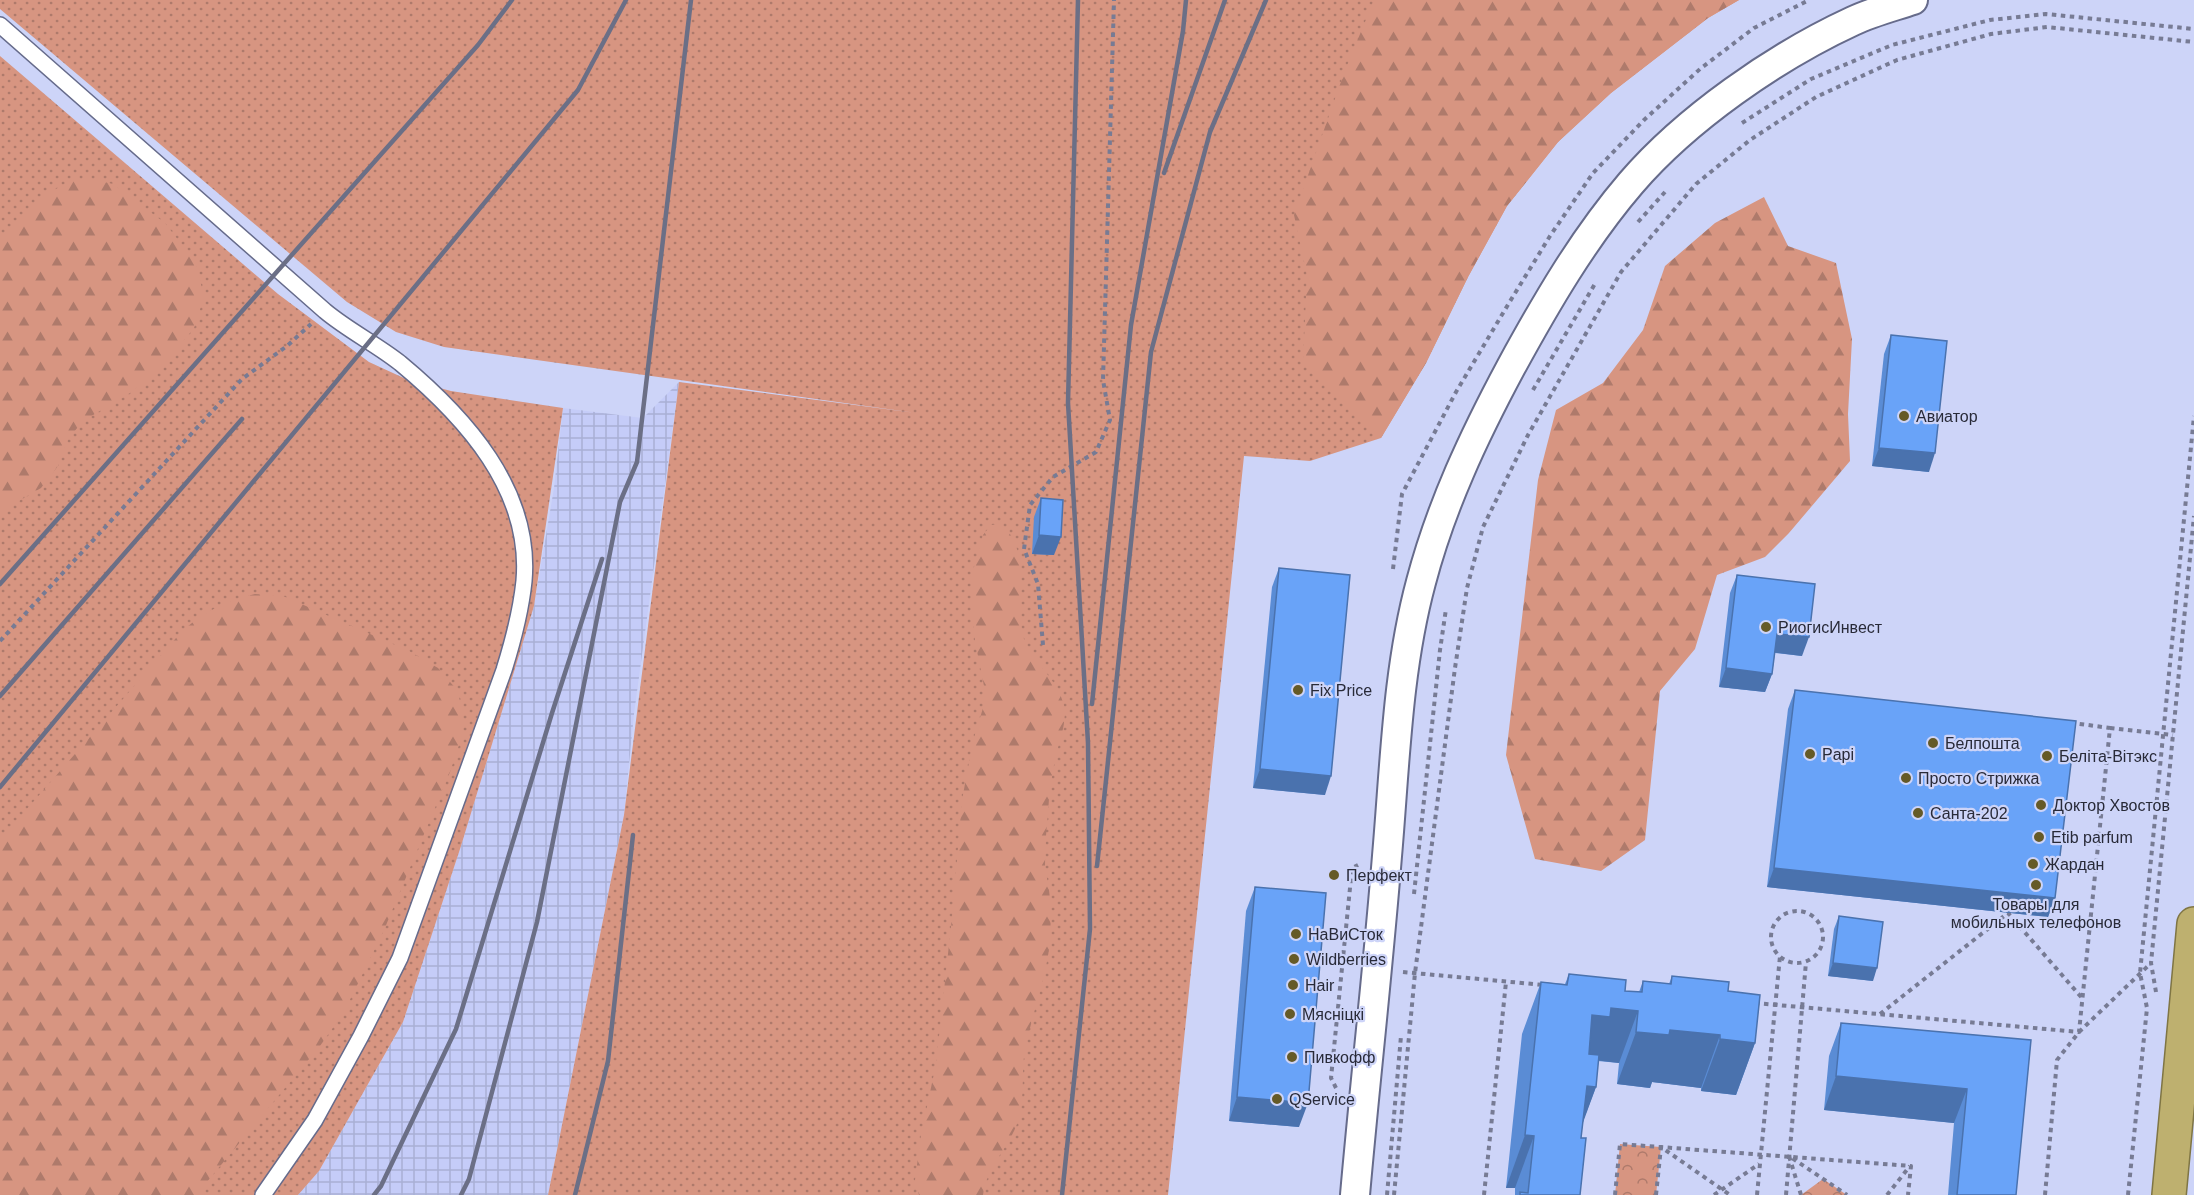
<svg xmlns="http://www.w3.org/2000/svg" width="2194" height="1195" font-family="Arial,sans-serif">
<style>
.industrial{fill:url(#industrial-grid)}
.grass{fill:url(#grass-dots)}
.forest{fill:url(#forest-firs)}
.park{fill:url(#park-crowns)}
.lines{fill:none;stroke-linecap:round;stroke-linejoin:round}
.service-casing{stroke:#666b8b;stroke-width:18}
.minor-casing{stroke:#666b8b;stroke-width:32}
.trunk-casing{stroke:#7f7544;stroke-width:36}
.path{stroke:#777b94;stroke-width:4;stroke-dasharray:4.5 4.5;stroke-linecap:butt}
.service{stroke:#fff;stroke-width:15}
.minor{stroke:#fff;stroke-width:28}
.trunk{stroke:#beb06f;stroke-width:33}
.rail{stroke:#6b6f86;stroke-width:4.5}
.wall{fill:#5a8cd5}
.shaded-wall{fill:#4a72ae}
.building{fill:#69a3f8;stroke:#4a72ae;stroke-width:1.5}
.poi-dot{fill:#655a27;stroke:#cdd4f8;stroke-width:2}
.labels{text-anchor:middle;stroke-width:4.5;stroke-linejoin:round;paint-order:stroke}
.poi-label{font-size:16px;fill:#282a38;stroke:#cdd4f8;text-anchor:start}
</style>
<defs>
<pattern id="industrial-grid" width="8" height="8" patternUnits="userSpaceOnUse" patternTransform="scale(1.5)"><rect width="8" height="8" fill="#c5ccf8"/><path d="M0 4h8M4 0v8" fill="none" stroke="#a9afd5"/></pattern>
<pattern id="grass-dots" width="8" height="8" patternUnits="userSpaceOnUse" patternTransform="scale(1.5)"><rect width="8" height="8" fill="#d79581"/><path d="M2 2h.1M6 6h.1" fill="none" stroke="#ae7a6b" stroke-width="1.8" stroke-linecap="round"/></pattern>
<pattern id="forest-firs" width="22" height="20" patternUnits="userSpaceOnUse" patternTransform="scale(1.5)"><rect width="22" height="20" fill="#d79581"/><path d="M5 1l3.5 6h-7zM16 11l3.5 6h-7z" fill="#ae7a6b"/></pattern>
<pattern id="park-crowns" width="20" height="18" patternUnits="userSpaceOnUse" patternTransform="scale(1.5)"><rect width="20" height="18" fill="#d79581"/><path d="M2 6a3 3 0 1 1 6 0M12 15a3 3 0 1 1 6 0" fill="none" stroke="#ae7a6b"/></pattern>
</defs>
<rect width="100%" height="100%" fill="#cdd4f8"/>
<polygon class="industrial" points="679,382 634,714 624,815 548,1195 298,1195 319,1171 403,1022 461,846 534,606 554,488 563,408 643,418"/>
<g class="grass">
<polygon points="0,0 1739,0 1708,18 1611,93 1558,142 1507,206 1468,277 1426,363 1381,438 1310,461 1244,456 1168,1195 548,1195 624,815 679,382 916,413 444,347 396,332 347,302 0,9"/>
<polygon points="0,56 278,294 369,362 406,379 451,391 563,408 534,606 461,846 403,1022 319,1171 298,1195 0,1195"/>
</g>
<g class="forest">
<polygon points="1374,0 1739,0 1708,18 1611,93 1558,142 1507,206 1468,277 1426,363 1381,438 1303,364 1307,275 1294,215 1344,73"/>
<polygon points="92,179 113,184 165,223 196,263 204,297 194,328 160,370 130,393 83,421 68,439 58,466 41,488 0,512 0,240 47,194 70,181"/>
<polygon points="1764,197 1788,246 1836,263 1852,339 1848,414 1850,461 1789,533 1765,557 1717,575 1695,649 1660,691 1645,840 1601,871 1535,859 1506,755 1538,480 1556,410 1603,383 1643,330 1665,266 1715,223"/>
<path d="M1000,524c33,23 14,79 23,112 8,26 35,42 41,70 3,16 -4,33 -8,49 -4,19 -7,38 -8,58 -2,18 -3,36 -3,54 1,8 3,15 4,23 2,16 2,33 1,50 -3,37 -18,73 -25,110 -4,22 0,46 -6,68 -8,28 -32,47 -36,77h-64l-4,-15 6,-45 15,-71 17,-156 9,-108 11,-59 10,-33 1,-22 -9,-45 -3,-36v-31l11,-39 8,-10z"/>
<path d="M255,594l28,2 126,55 29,17 19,22 6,22 -2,27 -11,33 -66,158 -40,82 -24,34 -124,149h-196v-355l183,-210c25,-20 40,-28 72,-36z"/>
</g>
<g class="park">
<polygon points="1620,1144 1661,1147 1656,1195 1615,1195"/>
<polygon points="1823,1179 1847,1195 1801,1195"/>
</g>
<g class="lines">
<g class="service-casing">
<path id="service" d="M0,25l325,286c24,20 51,33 75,52 65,54 132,127 124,218 -3,30 -11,60 -20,89l-104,288 -39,78 -46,84 -52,75"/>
</g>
<g class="minor-casing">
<path id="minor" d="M1355,1195c10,-113 23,-226 32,-339 8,-91 10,-185 34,-274 20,-76 53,-146 90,-215 35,-64 72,-128 120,-184 55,-64 144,-126 222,-162 19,-9 39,-14 60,-21"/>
</g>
<g class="trunk-casing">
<polyline id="trunk" points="2169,1195 2194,924"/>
</g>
<g class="path">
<polyline points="1742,123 1811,79 1892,45 1990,20 2046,14 2194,29"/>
<polyline points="1638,222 1665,192"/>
<polyline points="1533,390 1596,282"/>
<polyline points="1393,569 1402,494 1456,392 1509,303 1550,236 1593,173 1644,120 1700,69 1754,28 1809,0"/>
<polyline points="0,641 242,379 287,346 311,324"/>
<polyline points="1043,645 1038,584 1024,549 1030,505 1053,477 1096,452 1110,420 1103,380 1114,0"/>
<polyline points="2110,728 2173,735"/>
<polyline points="1414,894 1440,650 1446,609"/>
<circle cx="1797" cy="937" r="26"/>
<polyline points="1403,972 1544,985"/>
<polyline points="2156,992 2151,963 2194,516"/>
<polyline points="1755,1003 2079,1032 2110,728 2073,723"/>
<polyline points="1880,1014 2008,913 2082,998"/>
<polyline points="1336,1088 1331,1078 1352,868 1358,865"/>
<polyline points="1387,1195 1401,1036"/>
<polyline points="1394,1195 1415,973 1455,668 1467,588 1483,527 1528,435 1621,272 1696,184 1750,140 1816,97 1897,60 1991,34 2047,27 2194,42"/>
<polyline points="1484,1195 1506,982"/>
<polyline points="1615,1195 1620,1144 1911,1166 1908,1195"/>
<polyline points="1656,1195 1661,1147 1730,1195"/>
<polyline points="1714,1195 1759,1164"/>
<polyline points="1757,1195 1780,956"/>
<polyline points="1786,1195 1806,962"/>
<polyline points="1801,1195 1789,1156 1847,1195"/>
<polyline points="1887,1195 1910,1166"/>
<polyline points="2045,1195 2057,1060 2079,1032 2150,964"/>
<polyline points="2128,1195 2147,1008 2140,973 2194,416"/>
</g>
<use href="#service" class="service"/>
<use href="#minor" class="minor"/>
<use href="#trunk" class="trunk"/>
<g class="rail">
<polyline points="1164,173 1225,0"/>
<polyline points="0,584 478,45 512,0"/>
<polyline points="0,696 242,419"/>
<polyline points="1092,704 1131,325 1183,31 1186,0"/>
<polyline points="0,787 578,90 626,0"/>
<polyline points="1097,866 1151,352 1210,132 1266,0"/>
<polyline points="374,1195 381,1186 456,1029 552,713 602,559"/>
<polyline points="461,1195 469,1179 537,922 620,502 637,462 691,0"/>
<polyline points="575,1195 608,1061 633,835"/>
<polyline points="1062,1195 1090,929 1088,743 1068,403 1078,0"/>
</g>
</g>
<g class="wall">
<polygon points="1891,335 1929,472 1872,466 1884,354"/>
<polygon points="1041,498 1054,555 1032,554 1034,517"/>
<polygon points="1279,568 1325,795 1253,788 1272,587"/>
<polygon points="1737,575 1802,656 1775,653 1772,674 1765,692 1719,687 1730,593"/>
<polygon points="1795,690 2055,898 2048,917 1767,887 1788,709"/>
<polygon points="1255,887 1299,1127 1229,1121 1246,911"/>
<polygon points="1839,916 1873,981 1828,976 1834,929"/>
<polygon points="1569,974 1625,991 1639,992 1643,981 1669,984 1672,976 1728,991 1755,1043 1736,1095 1701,1091 1701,1088 1652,1082 1650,1088 1617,1084 1619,1063 1598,1061 1596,1087 1583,1121 1581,1138 1580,1195 1515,1195 1515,1188 1506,1188 1522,1034 1541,982 1565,984"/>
<polygon points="1841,1023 2031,1040 2016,1195 1948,1195 1954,1123 1824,1110 1829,1056"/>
</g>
<g class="shaded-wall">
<polygon points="1879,448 1935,453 1929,472 1872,466"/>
<polygon points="1039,535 1061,537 1054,555 1032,554"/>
<polygon points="1777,634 1809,637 1802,656 1770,652"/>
<polygon points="1726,668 1772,674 1765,692 1719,687"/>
<polygon points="1260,769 1331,776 1325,795 1253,788"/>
<polygon points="1774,868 2055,898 2048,917 1767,887"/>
<polygon points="1833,963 1877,968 1873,981 1828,976"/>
<polygon points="1611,1008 1638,1011 1619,1063 1594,1060 1573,1068 1592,1015"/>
<polygon points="1670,1030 1720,1035 1701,1088 1652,1082 1650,1088 1617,1084 1636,1032"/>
<polygon points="1720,1039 1755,1043 1736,1095 1701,1091"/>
<polygon points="1836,1076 1967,1089 1954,1123 1824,1110"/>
<polygon points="1587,1086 1596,1087 1577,1139"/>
<polygon points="1237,1097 1308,1103 1299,1127 1229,1121"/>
<polygon points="1525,1135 1534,1136 1515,1188 1506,1188"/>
</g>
<g class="building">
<polygon points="1891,335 1947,341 1935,453 1879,448"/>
<polygon points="1041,498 1063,500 1061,537 1039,535"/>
<polygon points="1279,568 1350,575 1331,776 1260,769"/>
<polygon points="1737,575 1815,584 1809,637 1777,634 1772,674 1726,668"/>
<polygon points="1795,690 2076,721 2055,898 1774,868"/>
<polygon points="1255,887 1326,893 1308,1103 1237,1097"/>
<polygon points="1839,916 1883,922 1877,968 1833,963"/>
<polygon points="1569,974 1626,980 1625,991 1642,992 1643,981 1671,984 1672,976 1729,982 1728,991 1760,995 1755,1043 1720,1039 1720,1035 1670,1030 1669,1035 1636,1032 1638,1011 1611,1008 1610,1017 1592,1015 1589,1054 1599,1055 1596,1087 1587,1086 1581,1138 1586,1138 1580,1195 1520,1195 1520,1192 1528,1193 1534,1136 1525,1135 1541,982 1567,985"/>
<polygon points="1841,1023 2031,1040 2016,1195 1957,1195 1967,1089 1836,1076"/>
</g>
<g class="poi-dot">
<circle cx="1904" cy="416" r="6"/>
<circle cx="1766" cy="627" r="6"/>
<circle cx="1298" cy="690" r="6"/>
<circle cx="1933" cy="743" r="6"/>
<circle cx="1810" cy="754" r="6"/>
<circle cx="2047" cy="756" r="6"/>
<circle cx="1906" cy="778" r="6"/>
<circle cx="2041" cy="805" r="6"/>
<circle cx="1918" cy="813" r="6"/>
<circle cx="2039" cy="837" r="6"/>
<circle cx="2033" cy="864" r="6"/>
<circle cx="1334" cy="875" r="6"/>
<circle cx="2036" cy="885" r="6"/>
<circle cx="1296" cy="934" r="6"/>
<circle cx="1294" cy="959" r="6"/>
<circle cx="1293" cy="985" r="6"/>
<circle cx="1290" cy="1014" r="6"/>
<circle cx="1292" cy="1057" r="6"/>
<circle cx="1277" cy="1099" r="6"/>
</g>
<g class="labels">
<g class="poi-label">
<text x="1916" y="422">Авиатор</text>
<text x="1778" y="633">РиогисИнвест</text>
<text x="1310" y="696">Fix Price</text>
<text x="1945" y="749">Белпошта</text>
<text x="1822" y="760">Papi</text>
<text x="2059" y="762">Беліта-Вітэкс</text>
<text x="1918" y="784">Просто Стрижка</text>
<text x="2053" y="811">Доктор Хвостов</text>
<text x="1930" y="819">Санта-202</text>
<text x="2051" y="843">Etib parfum</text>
<text x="2045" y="870">Жардан</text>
<text x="1346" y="881">Перфект</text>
<text x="2036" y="910" text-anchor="middle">Товары для<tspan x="2036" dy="18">мобильных телефонов</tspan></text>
<text x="1308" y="940">НаВиСток</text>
<text x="1306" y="965">Wildberries</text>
<text x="1305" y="991">Hair</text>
<text x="1302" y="1020">Мясніцкі</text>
<text x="1304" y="1063">Пивкофф</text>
<text x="1289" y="1105">QService</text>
</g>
</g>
</svg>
